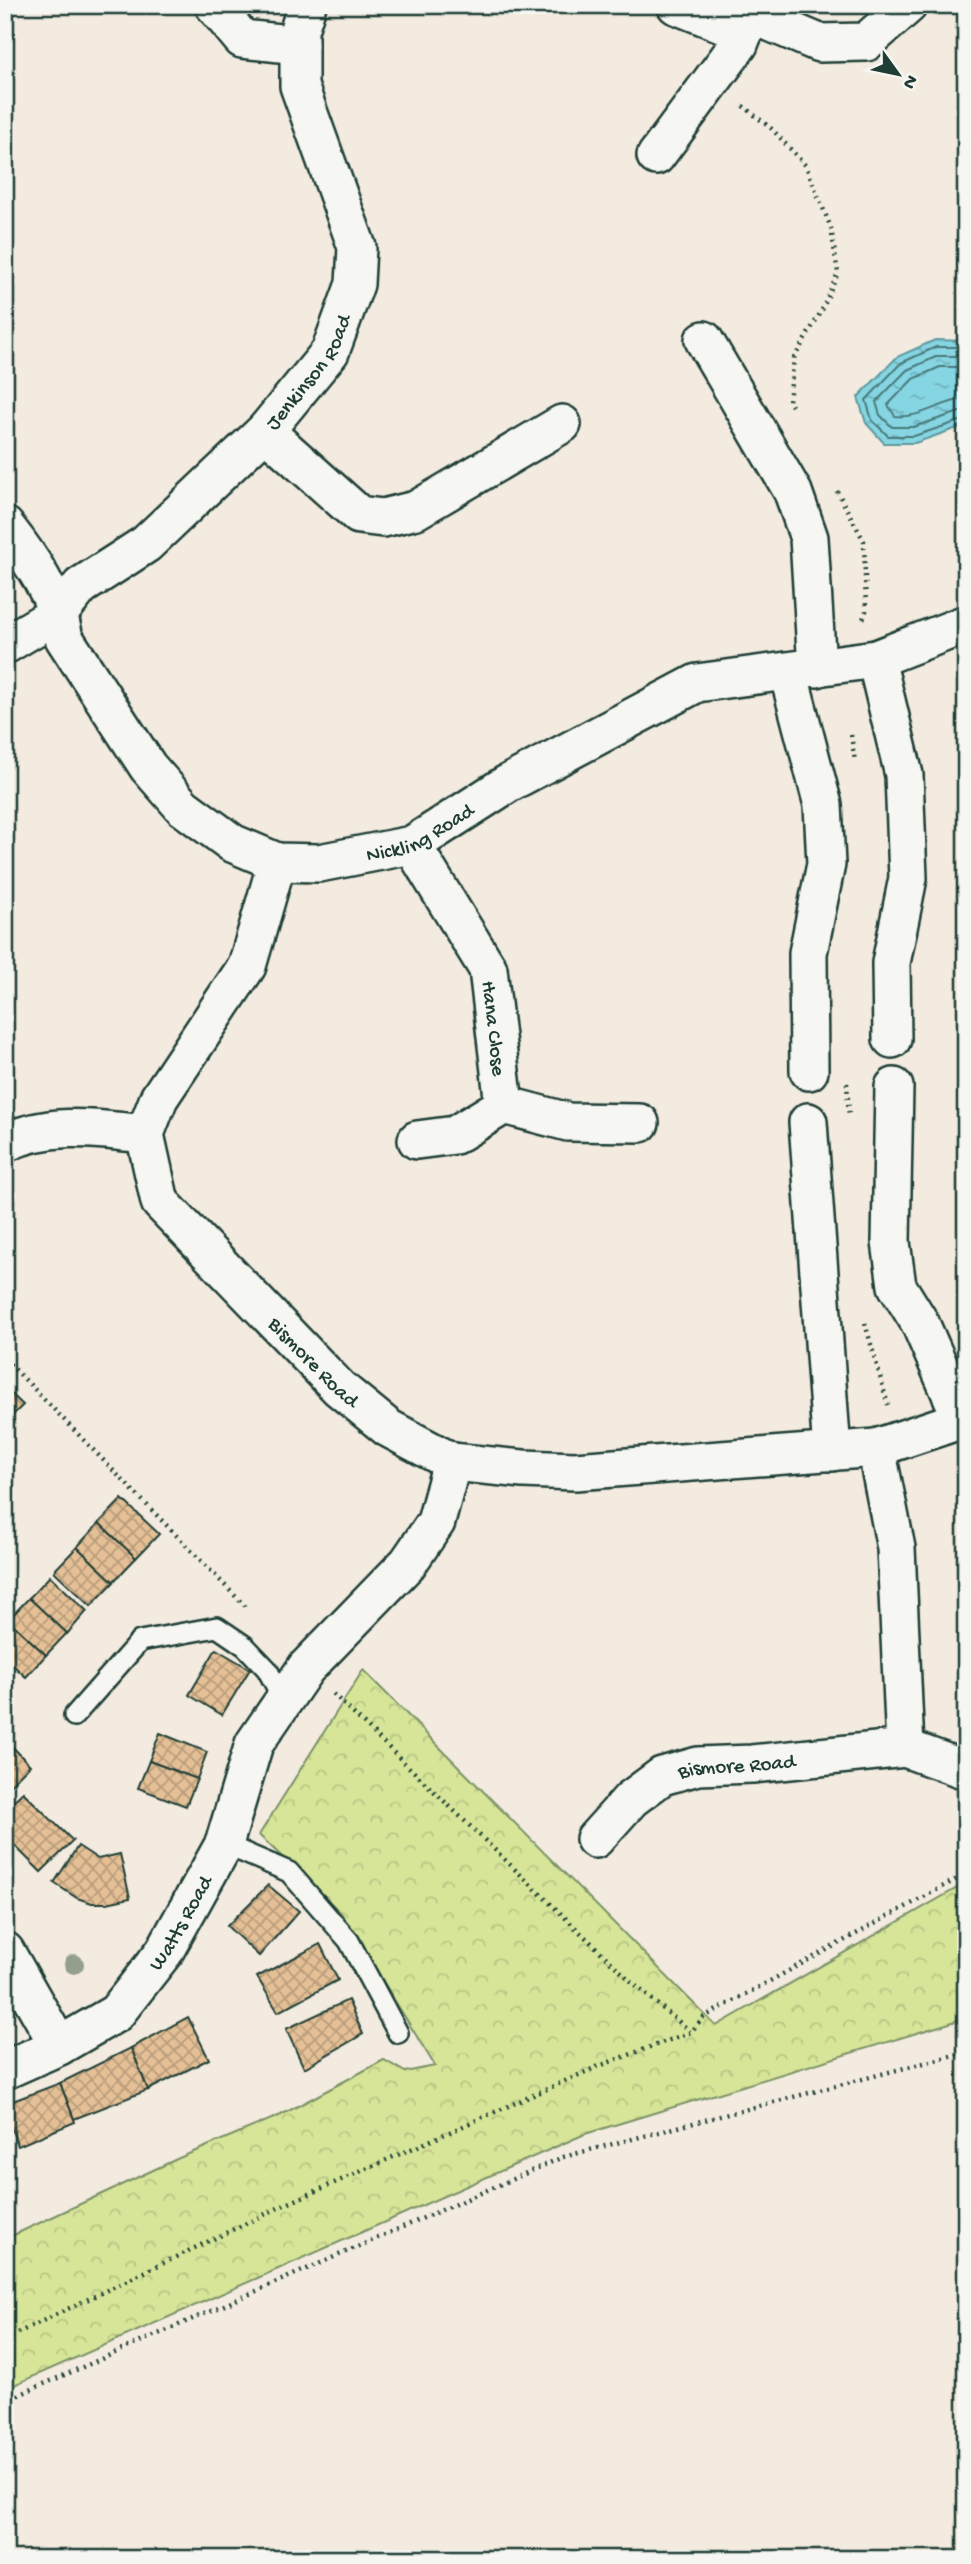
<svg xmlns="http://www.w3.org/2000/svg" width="971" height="2564" font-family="'Gochi Hand',sans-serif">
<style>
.forest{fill:url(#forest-crowns);stroke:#7a9166;stroke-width:2}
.water{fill:url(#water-ripples);stroke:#5d989d;stroke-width:2}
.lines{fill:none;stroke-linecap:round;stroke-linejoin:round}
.shore{stroke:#487a7a;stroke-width:2}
.building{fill:url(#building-cross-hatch);stroke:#1f3d34;stroke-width:2}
.lane-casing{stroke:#1f3d34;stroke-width:24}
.street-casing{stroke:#1f3d34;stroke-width:42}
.path{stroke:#1f3d34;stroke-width:4.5;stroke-dasharray:2 5;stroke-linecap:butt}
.lane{stroke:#f6f6f2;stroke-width:19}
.street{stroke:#f6f6f2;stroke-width:37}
.tree{fill:#939e8c}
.labels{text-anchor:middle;stroke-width:5;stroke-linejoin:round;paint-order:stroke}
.street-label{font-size:21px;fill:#1f3d34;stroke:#f6f6f2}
</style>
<defs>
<pattern id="forest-crowns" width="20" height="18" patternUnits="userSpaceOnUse" patternTransform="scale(1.75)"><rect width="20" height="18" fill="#d6e598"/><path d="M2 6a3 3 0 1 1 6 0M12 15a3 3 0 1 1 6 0" fill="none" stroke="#b7c584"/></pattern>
<pattern id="water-ripples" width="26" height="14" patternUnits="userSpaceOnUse" patternTransform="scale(1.75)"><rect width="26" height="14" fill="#86d5e3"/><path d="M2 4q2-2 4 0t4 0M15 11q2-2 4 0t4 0" fill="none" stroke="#6daeb9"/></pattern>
<pattern id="building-cross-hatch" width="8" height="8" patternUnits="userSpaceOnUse" patternTransform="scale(1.75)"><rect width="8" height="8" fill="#e5c096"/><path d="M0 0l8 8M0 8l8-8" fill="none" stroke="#b99d7b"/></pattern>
</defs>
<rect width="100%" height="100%" fill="#f3ebe0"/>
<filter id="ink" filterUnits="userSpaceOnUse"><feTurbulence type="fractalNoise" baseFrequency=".0143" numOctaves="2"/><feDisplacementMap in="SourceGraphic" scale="14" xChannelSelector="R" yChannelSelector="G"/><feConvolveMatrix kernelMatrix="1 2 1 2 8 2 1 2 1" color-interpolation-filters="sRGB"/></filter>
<g filter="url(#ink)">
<polygon class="forest" points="363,1670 716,2026 966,1883 966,2018 585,2134 5,2389 5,2239 179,2158 281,2115 384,2060 405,2072 435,2066 341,1913 259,1835"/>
<polygon class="water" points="935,340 966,341 966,425 915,443 884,443 866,423 858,397 897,357"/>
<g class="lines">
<g class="shore">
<polyline points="966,347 936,347 901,363 866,400 872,420 888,436 914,436 966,419"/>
<polyline points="966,356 938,356 907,370 876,402 880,415 892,427 913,427 966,410"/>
<path d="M966,367h-26l-27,12 -25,26 7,11c26,3 46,-15 71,-17"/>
</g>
</g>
<g class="building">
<polygon points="5,1388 23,1405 5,1423"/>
<polygon points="122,1499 159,1534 136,1558 99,1523"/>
<polygon points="99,1523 136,1558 113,1582 77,1547"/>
<polygon points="77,1547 114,1582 91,1606 54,1571"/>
<polygon points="50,1576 87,1611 67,1634 29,1598"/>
<polygon points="29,1598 67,1633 46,1655 8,1620"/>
<polygon points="8,1620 46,1655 26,1677 5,1658 5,1623"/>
<polygon points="216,1649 250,1669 222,1715 189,1695"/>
<polygon points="160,1733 207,1752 197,1779 149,1761"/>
<polygon points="6,1740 30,1765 5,1790 5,1741"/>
<polygon points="149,1761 197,1779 186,1806 138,1788"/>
<polygon points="23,1792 73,1841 41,1872 5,1836 5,1809"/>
<polygon points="78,1846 98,1859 120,1854 130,1898 107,1903 92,1903 77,1898 54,1883"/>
<polygon points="268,1885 299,1911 259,1956 227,1926"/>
<polygon points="320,1944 338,1980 278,2012 257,1977"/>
<polygon points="348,2000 363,2034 304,2068 286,2029"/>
<polygon points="188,2017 209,2059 148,2090 131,2048"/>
<polygon points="131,2048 148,2090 74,2119 60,2083"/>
<polygon points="60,2083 75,2122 18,2146 5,2113 5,2104"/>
</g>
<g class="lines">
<g class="lane-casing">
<g id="lane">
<polyline points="74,1716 140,1641 217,1627 245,1646 267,1669 283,1699"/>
<polyline points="224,1844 289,1872 349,1941 398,2033"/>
</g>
</g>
<g class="street-casing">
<g id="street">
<polyline points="214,5 242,39 299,45"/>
<polyline points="676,5 744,32"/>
<polyline points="751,14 819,43 866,42 908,5"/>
<polyline points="656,156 739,44 754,5"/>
<polyline points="704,340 793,492 809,538 817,668"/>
<polyline points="265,431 359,515 383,518 416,510 562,424"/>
<path id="s1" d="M5,526c26,33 52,71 59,112l84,129 35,40 49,36 45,19 42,1 93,-18 95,-61 190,-101 179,-24 90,-35"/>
<path id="s2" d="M5,645l54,-32 22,-27 65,-42 119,-113 65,-79 25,-68 2,-37 -58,-161v-56l8,-25"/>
<polyline points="876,659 904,775 908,878 891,963 892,1039"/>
<polyline points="788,672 823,805 826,864 808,953 809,1071"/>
<path id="s3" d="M412,845l76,124 16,136 -49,30 -38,5"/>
<path id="s4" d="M277,862l-30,104 -88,132 -14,36 15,68 179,186 49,40 64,34 71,7 52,2 301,-23 90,-30"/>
<polyline points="894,1087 891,1242 897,1286 920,1323 962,1419"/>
<polyline points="504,1105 568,1122 640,1123"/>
<polyline points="808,1122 832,1452"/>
<path d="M5,1143c45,-22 93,-14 140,-9"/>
<polyline points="905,1748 966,1770"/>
<path id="s5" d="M595,1839l36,-40 31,-23 36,-10 54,-2 153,-16 -9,-200 -20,-100"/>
<polyline points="5,1951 59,2046"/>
<path id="s6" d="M5,2070l54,-24 57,-33 48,-61 60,-108 30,-100 52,-76 102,-105 28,-41 16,-60"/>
</g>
</g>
<g class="path">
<polyline points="743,106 772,129 806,166 831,228 838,273 822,310 794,358 789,401 792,406"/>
<polyline points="837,491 864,541 866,611 862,622"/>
<polyline points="851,735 855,761"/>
<polyline points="847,1083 849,1116"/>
<polyline points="865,1323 888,1405"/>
<polyline points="5,1359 245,1606"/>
<polyline points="333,1694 637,1987 690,2031"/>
<polyline points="5,2339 280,2207 599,2066 691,2032 704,2017 966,1874"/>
<polyline points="5,2401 563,2157 966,2052"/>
</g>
<use href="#lane" class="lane"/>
<use href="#street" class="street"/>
</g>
<circle class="tree" cx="74" cy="1964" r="10"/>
</g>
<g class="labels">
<g class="street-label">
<text dy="7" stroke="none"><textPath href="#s2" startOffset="413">Jenkinson Road</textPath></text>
<text dy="7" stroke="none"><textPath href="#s1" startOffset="593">Nickling Road</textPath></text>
<text dy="7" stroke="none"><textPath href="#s3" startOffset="205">Hana Close</textPath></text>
<text dy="7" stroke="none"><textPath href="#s4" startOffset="597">Bismore Road</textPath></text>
<text dy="7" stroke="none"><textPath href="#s5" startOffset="168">Bismore Road</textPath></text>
<text dy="7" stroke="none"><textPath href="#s6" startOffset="236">Watts Road</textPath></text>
</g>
</g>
<rect width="971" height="2564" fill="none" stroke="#f6f6f2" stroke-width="28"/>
<rect x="14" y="14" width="943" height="2536" fill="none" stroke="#1f3d34" stroke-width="2.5" filter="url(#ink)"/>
<g transform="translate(898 74) rotate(123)" stroke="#f6f6f2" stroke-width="5" paint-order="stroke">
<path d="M0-5L12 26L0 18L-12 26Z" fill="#1f3d34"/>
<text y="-10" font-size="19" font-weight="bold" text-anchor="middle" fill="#1f3d34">N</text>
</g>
</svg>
